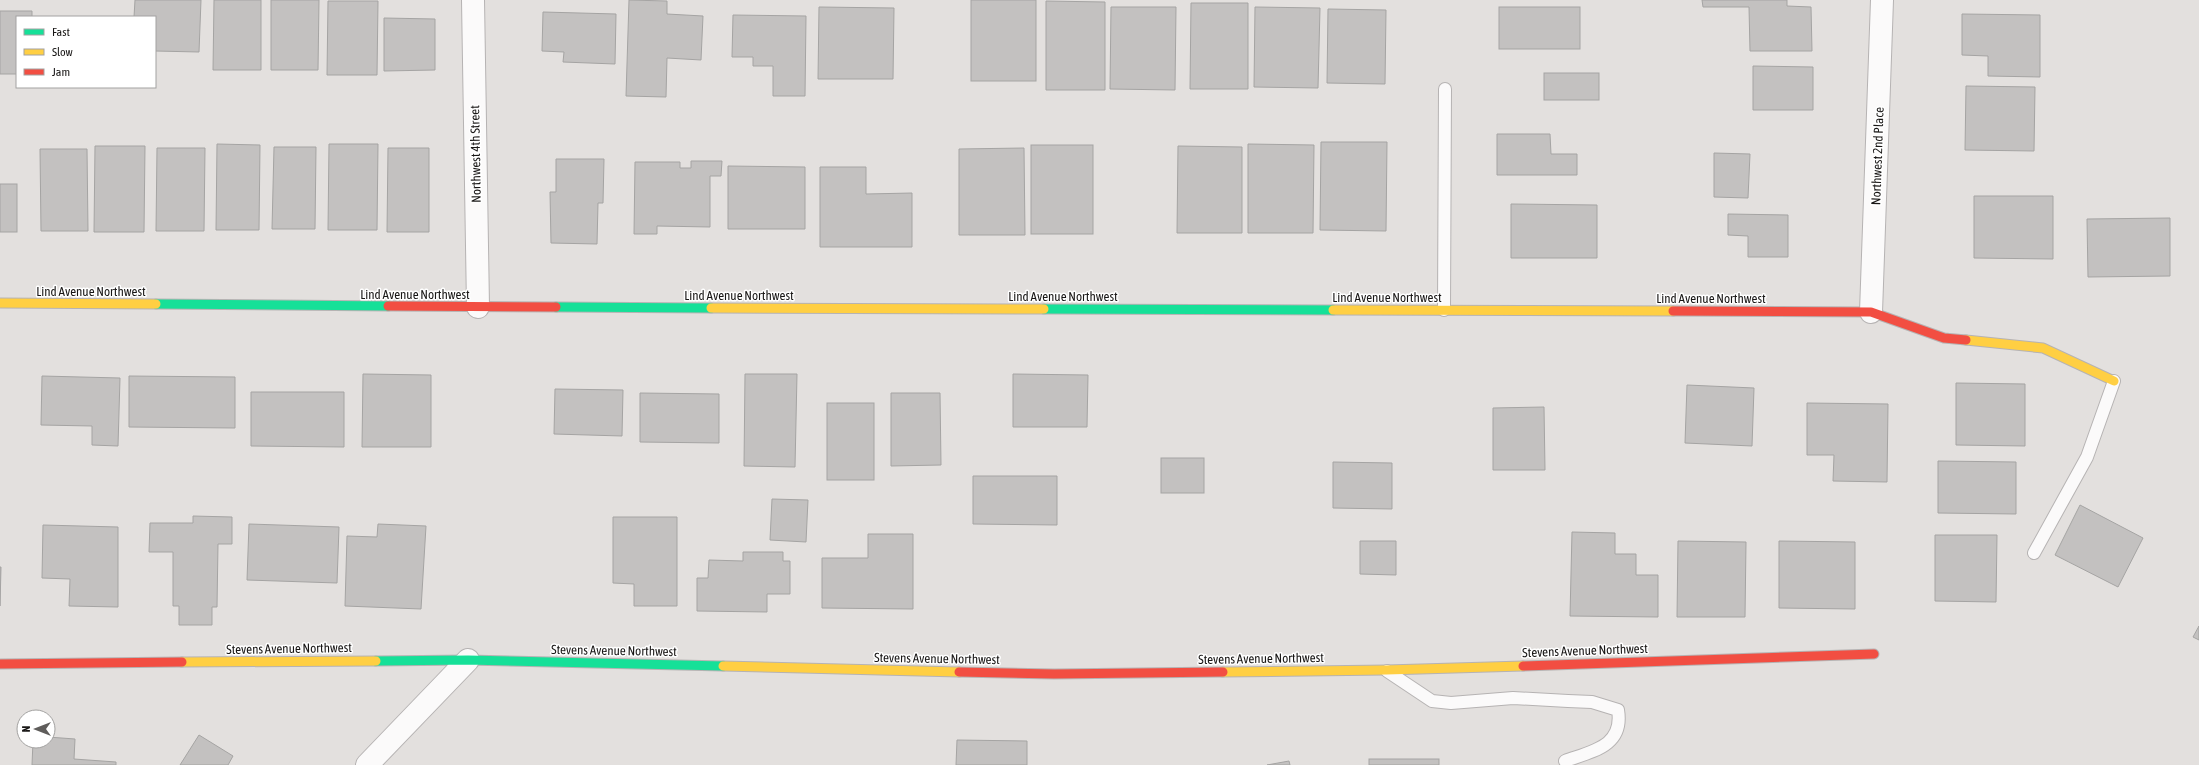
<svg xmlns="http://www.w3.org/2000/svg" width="2199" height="765" font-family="'Asap Condensed',sans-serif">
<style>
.building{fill:#c3c1c0;stroke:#a5a4a3}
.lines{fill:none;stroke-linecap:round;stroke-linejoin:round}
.lane-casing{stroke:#b6b3b3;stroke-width:14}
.street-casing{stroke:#b6b3b3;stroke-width:24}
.fast-casing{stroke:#b6b3b3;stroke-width:11}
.slow-casing{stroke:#b6b3b3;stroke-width:11}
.jam-casing{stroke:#b6b3b3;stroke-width:11}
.lane{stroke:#fbfafa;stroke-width:12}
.street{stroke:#fbfafa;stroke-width:22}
.fast{stroke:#16e098;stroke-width:9}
.slow{stroke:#ffcf43;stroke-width:9}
.jam{stroke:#f24e42;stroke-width:9}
.labels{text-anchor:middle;stroke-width:3;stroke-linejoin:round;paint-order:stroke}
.street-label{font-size:13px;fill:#181615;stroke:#fff}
</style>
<rect width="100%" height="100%" fill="#e3e0de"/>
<g class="building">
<polygon points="135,0 201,0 199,52 155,51 155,17 134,17"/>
<polygon points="214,0 261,0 261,70 213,70"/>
<polygon points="271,0 319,0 318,70 271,70"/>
<polygon points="629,0 667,1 667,14 703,16 701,60 667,58 666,97 626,96"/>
<rect x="971" y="0" width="65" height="81"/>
<polygon points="1702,0 1787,0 1787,6 1811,7 1812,51 1750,51 1749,7 1703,7"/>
<polygon points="328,1 378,1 377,75 327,75"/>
<polygon points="1046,1 1105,2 1105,90 1046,90"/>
<polygon points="1191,3 1248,3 1248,89 1190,89"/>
<polygon points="819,7 894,8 893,79 818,79"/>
<polygon points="1111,7 1176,7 1175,90 1110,89"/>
<polygon points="1255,7 1320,8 1318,88 1254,87"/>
<rect x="1499" y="7" width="81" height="42"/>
<polygon points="1328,9 1386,10 1385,84 1327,83"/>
<polygon points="0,11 32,11 32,17 17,17 17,74 0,74"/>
<polygon points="543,12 616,14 615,64 563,62 564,52 542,51"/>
<polygon points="1962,14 2040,15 2040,77 1988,76 1988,56 1962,55"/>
<polygon points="733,15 806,16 805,96 773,96 773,66 753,66 753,57 732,57"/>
<polygon points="384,18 435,19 435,70 384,71"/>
<polygon points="1753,66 1813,67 1813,110 1753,110"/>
<rect x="1544" y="73" width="55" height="27"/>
<polygon points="1966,86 2035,87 2034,151 1965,150"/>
<polygon points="1497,134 1550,134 1551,154 1577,154 1577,175 1497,175"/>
<polygon points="1321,142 1387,142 1386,231 1320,230"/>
<polygon points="217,144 260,145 259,230 216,230"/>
<polygon points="329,144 378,144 377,230 328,230"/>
<polygon points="1248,144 1314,145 1313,233 1248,233"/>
<rect x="1031" y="145" width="62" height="89"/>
<polygon points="95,146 145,146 144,232 94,232"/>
<polygon points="1178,146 1242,147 1242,233 1177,233"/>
<polygon points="274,147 316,147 315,229 272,229"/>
<polygon points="157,148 205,148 204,231 156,231"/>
<polygon points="388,148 429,148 429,232 387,232"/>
<polygon points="1024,148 1025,235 959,235 959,149"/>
<polygon points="40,149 87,149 88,231 41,231"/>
<polygon points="1714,153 1750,154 1748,198 1714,197"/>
<polygon points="556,159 604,159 603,203 598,203 597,244 551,243 550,192 556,192"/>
<polygon points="691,161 722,161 721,176 710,176 710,227 657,226 657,234 634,234 635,162 680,162 680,168 691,168"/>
<polygon points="728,166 805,167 805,229 728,229"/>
<polygon points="820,167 866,167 866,194 912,193 912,247 820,247"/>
<rect x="0" y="184" width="17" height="48"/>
<polygon points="1974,196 2053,196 2053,259 1974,258"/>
<polygon points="1511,204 1597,205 1597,258 1511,258"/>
<polygon points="1728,214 1788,215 1788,257 1748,257 1748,236 1728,235"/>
<polygon points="2170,218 2170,276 2088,277 2087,219"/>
<polygon points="363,374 431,375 431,447 362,447"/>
<polygon points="745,374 797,374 795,467 744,466"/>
<polygon points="1013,374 1088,375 1087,427 1013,427"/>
<polygon points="42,376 120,378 118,446 92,445 92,426 41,425"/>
<polygon points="129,376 235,377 235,428 129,427"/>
<polygon points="1956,383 2025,384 2025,446 1956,445"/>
<polygon points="1687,385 1754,388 1752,446 1685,443"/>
<polygon points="555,389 623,390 622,436 554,434"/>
<polygon points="251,392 344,392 344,447 251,446"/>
<polygon points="640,393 719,394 719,443 640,442"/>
<polygon points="891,393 940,393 941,465 891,466"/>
<rect x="827" y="403" width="47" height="77"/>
<polygon points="1807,403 1888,404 1887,482 1833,481 1834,455 1807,455"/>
<polygon points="1544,407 1545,470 1493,470 1493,408"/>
<rect x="1161" y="458" width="43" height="35"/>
<polygon points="1938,461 2016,462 2016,514 1938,513"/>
<polygon points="1333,462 1392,463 1392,509 1333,508"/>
<polygon points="973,476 1057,476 1057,525 973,524"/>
<polygon points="772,499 808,500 806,542 770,540"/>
<polygon points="2080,505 2143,538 2118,587 2055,555"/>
<polygon points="193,516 232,517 232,544 218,544 217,607 212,607 212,625 179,625 179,606 173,606 173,552 149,552 150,523 193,523"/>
<polygon points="613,517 677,517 677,606 634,606 634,584 613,583"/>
<polygon points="249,524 339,527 337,583 247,580"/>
<polygon points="378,524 426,526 421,609 345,606 347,536 377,537"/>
<polygon points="43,525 118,527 118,607 69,606 70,579 42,578"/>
<polygon points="1572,532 1615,533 1615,554 1636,554 1636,575 1658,575 1658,617 1570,616"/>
<polygon points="868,534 913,534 913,609 822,608 822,558 868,558"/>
<polygon points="1935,535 1997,535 1996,602 1935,601"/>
<polygon points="1360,541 1396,541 1396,575 1360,574"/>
<polygon points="1678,541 1746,542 1745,617 1677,617"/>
<polygon points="1779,541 1855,542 1855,609 1779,608"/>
<polygon points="743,552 783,552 783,561 790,561 790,594 767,594 767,612 697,611 697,578 708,578 709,560 743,561"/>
<polygon points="0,567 1,567 0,606"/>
<polygon points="2199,626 2199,640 2193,637"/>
<polygon points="199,735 233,756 228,765 180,765"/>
<polygon points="48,737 75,739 74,759 116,762 116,765 32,765 33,741 48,741"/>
<polygon points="957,740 1027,741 1027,765 956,765"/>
<rect x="1369" y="759" width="70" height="6"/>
<polygon points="1289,761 1290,765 1267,765"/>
</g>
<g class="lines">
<g class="lane-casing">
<g id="lane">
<polyline points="1444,310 1445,89"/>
<polyline points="2034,553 2087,457 2114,381"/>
<path d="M1387,671l45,30 19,2 62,-5 55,3 24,1 26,8c6,36 -25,41 -53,51"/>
</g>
</g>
<g class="street-casing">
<g id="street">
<polyline points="473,0 478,307"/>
<polyline points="1871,312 1882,0"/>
<polyline points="367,765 468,660"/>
</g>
</g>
<g class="fast-casing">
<g id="fast">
<polyline points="156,304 388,306"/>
<polyline points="556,307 711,308"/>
<polyline points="1044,309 1333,310"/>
<polyline points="376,661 468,660 723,666"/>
</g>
</g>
<g class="slow-casing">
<g id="slow">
<polyline points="0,303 156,304"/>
<polyline points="711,308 1044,309"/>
<polyline points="1333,310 1673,311"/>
<polyline points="1966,340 2043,348 2114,381"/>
<polyline points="182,662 376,661"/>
<polyline points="723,666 959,672"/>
<polyline points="1223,672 1386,670 1523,666"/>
</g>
</g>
<g class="jam-casing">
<g id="jam">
<polyline points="388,306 556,307"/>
<polyline points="1673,311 1871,312 1944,338 1966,340"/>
<polyline points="0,664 182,662"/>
<polyline points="1523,666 1874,654"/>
<polyline points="959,672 1054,674 1223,672"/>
</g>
</g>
<use href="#lane" class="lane"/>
<use href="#street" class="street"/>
<use href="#fast" class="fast"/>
<use href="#slow" class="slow"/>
<use href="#jam" class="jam"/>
</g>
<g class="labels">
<g class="street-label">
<text transform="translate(475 154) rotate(-91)" y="5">Northwest 4th Street</text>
<text transform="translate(1877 156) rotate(-88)" y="5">Northwest 2nd Place</text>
<text x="91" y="296">Lind Avenue Northwest</text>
<text x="415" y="299">Lind Avenue Northwest</text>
<text x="739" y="300">Lind Avenue Northwest</text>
<text x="1063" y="301">Lind Avenue Northwest</text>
<text x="1387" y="302">Lind Avenue Northwest</text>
<text x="1711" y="303">Lind Avenue Northwest</text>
<text transform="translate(289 648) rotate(-1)" y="5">Stevens Avenue Northwest</text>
<text transform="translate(614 650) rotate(1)" y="5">Stevens Avenue Northwest</text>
<text transform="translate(1585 650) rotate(-2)" y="5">Stevens Avenue Northwest</text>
<text transform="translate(937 658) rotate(1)" y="5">Stevens Avenue Northwest</text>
<text transform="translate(1261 658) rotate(-1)" y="5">Stevens Avenue Northwest</text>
</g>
</g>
<rect x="16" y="16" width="140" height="72" fill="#ffffff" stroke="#a3a2a1"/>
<rect x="24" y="29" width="20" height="6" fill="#16e098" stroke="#a3a2a1"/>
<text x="52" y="36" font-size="12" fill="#181615">Fast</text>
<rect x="24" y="49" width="20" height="6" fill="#ffcf43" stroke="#a3a2a1"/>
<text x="52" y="56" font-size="12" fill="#181615">Slow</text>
<rect x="24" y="69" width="20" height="6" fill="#f24e42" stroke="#a3a2a1"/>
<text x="52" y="76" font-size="12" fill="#181615">Jam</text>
<g transform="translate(36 729) rotate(270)"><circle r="19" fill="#ffffff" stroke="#a3a2a1"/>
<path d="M0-3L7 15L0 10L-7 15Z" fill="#5f5d5b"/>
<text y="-6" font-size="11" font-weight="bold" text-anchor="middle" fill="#181615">N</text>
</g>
</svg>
